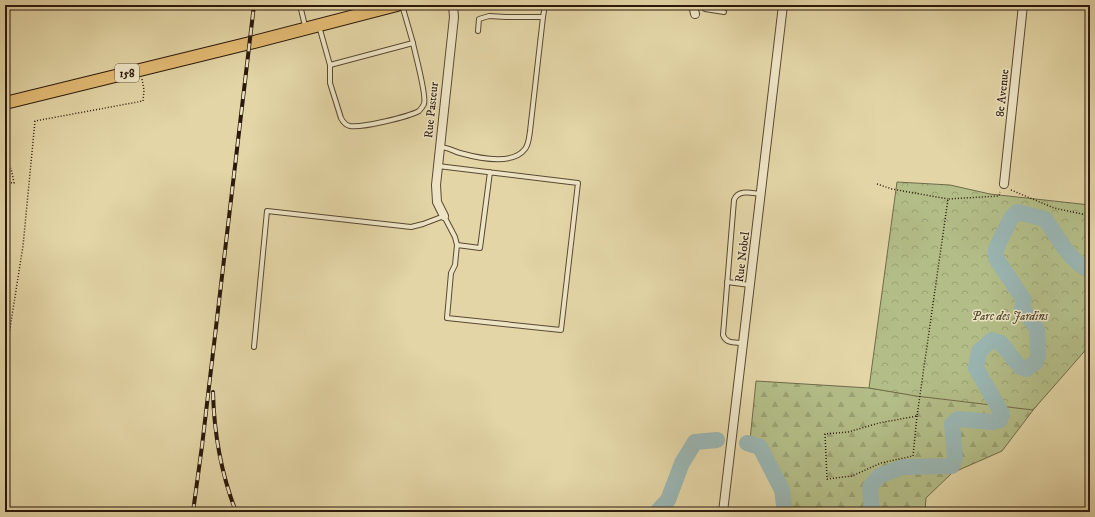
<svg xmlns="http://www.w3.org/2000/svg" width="1095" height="517" font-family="'IM FELL DW Pica',serif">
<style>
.forest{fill:url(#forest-firs);stroke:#6f6b49}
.park{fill:url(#park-crowns);stroke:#6f6b49}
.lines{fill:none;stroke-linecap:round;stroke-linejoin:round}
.river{stroke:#9ab6b3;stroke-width:16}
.service-casing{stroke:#594832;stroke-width:6}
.minor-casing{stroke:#594832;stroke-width:10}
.primary-casing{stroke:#2b190b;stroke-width:14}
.path{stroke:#2b190b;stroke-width:1.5;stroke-dasharray:1 2;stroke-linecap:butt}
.service{stroke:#ede4c5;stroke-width:4}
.minor{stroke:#ede4c5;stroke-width:8}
.primary{stroke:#e2ba73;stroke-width:12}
.rail-casing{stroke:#2b190b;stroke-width:4}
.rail{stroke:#ede4c5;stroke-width:2.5;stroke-dasharray:8;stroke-linecap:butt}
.labels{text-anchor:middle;stroke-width:3;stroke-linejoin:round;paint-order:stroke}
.shield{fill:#ede4c5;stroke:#655643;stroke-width:1}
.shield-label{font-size:11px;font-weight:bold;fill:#2b190b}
.street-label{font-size:12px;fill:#2b190b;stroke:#ede4c5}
.park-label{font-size:12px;font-style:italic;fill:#544a30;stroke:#ede4c5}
</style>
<defs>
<pattern id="forest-firs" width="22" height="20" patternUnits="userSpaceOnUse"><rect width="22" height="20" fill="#b3bd87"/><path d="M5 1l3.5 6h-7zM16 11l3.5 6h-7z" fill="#9aa273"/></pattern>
<pattern id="park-crowns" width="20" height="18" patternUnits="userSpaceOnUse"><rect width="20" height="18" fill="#b3bd87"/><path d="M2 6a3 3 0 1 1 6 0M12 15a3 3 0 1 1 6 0" fill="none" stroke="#9aa273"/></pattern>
</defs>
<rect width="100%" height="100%" fill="#e3d5a6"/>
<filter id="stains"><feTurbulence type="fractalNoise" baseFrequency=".005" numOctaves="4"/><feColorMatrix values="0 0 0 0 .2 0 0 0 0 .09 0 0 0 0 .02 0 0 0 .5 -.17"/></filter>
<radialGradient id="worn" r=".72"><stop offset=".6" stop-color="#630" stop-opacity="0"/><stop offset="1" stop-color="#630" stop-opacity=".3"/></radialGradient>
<polygon class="forest" points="1062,372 1002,451 952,473 926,498 925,512 790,512 783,499 784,485 750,440 756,381 869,388 927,397"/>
<polygon class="park" points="897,182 950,185 990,194 1090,205 1090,345 1033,410 916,396 869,388"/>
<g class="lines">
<g class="river">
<polyline points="747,443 760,447 782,490 785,512"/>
<polyline points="657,512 668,500 682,463 695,442 717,440"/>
<path d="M872,512l-2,-25 9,-11 24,-9 49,-1 3,-8 -3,-34 6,-5 35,3 7,-2 2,-6 -26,-46 3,-17 13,-11 9,3 19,24 6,2 9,-6 3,-7 -1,-27 -15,-22 2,-7 -28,-42v-9l15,-31 6,-6 28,7c13,19 24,41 45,52"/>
</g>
<g class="service-casing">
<g id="service">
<polyline points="300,5 305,26"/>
<polyline points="705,5 705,9 724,12"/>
<polyline points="319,26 330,65 413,43 402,5"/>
<polyline points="478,31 479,19 489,16 506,17 543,17 545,5"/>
<path d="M330,65v18l11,35c2,4 4,7 9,8 12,2 58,-9 69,-15 2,-2 4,-5 5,-7 3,-9 -9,-50 -11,-61"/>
<path d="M440,147c7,0 13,4 20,6 18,5 52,13 65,-4 4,-5 4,-12 5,-18l13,-114"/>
<polyline points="438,166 578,183 561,330 447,318 451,273 455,265 457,245 480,248 490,172"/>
<polyline points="727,282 750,285"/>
<path d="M743,343c-8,-1 -17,1 -20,-8l11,-135c4,-11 17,-7 27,-6"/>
<polyline points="254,347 267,211 411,227 423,224 444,216 455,237 457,245"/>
</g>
</g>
<g class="minor-casing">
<g id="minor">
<polyline points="693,5 695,14"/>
<polyline points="1004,184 1023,5"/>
<polyline points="444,216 437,202 436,185 454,17 453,5"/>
<polyline points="723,512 783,5"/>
</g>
</g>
<g class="primary-casing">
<polyline id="primary" points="5,103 250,43 397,5"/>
</g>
<g class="path">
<polyline points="5,182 14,183 11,168"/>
<polyline points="877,184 892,189 948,199"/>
<polyline points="1011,190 1054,208 1082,214"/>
<polyline points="1082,214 1090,216"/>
<polyline points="5,360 23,246 35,121 143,101 144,90 142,79"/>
<polyline points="917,416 913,456 881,463 852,476 827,479 825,434 848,432 879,423 917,416 948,199 999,196 1000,192"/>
</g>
<use href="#service" class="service"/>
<use href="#minor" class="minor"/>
<use href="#primary" class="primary"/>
<g class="rail-casing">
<g id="rail">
<path d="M213,392c1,42 8,81 23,120"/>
<polyline points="193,512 202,446 254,5"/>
</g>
</g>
<use href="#rail" class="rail"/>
</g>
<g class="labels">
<rect class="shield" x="115" y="64" width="24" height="18" rx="3"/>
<g class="shield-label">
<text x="127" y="77">158</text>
</g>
<g class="street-label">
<text transform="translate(1002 93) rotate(-84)" y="4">8e Avenue</text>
<text transform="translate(431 110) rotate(-84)" y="4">Rue Pasteur</text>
<text transform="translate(742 257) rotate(-83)" y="4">Rue Nobel</text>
</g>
<g class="park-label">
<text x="1010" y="320">Parc des Jardins</text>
</g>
</g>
<rect width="1095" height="517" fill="none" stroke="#e3d5a6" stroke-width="20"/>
<rect x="6" y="6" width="1083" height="505" fill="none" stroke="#2b190b" stroke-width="2"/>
<rect x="10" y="10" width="1075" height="497" fill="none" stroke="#2b190b"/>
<rect width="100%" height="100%" filter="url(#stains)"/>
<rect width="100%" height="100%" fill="url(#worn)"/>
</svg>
